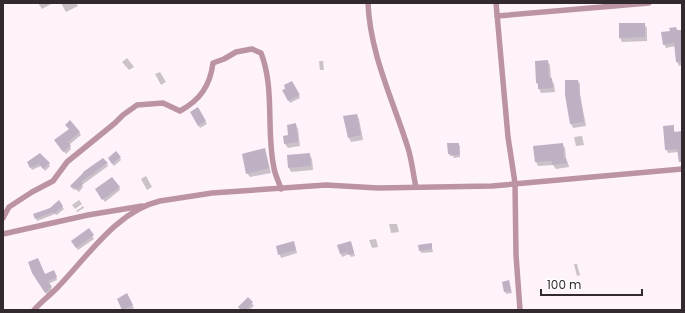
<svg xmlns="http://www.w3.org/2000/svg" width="685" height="313" font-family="Poppins,sans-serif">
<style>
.shadow{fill:#0003}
.building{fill:#bfb1c4}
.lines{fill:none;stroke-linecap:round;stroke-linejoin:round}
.minor{stroke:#bc93a2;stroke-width:5.5}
</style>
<rect width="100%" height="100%" fill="#fef2fb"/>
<g class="shadow">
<polygon points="38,3 53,3 42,9"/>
<polygon points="61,3 76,3 78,6 66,12"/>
<polygon points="644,24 647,28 647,41 622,42 620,38"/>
<polygon points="678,31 682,31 682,65 679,66 677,62 676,46 666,48 664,44"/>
<polygon points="127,58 134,67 129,70 122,62"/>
<polygon points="319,61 323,61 324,70 320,70"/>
<polygon points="547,61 550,65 551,79 554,84 555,92 541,93 537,83 536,62"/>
<polygon points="160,72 166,82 161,85 155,74"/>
<polygon points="578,81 580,84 580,94 586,126 573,128 571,124 566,95"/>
<polygon points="292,82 300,98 290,103 283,91"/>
<polygon points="197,108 207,124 200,128 191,112"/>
<polygon points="357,115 359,119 363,140 351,142 349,138"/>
<polygon points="295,124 298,129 300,146 288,148 285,144 284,137 289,136"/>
<polygon points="673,126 675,133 682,132 682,156 678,152 668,153 666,149"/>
<polygon points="70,129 79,132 81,135 69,145 71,149 66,154 57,143"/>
<polygon points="582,136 584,145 576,146 574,137"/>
<polygon points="458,144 460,146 460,157 454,158 453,156 450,156 449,153"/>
<polygon points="562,144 565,148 566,159 568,163 569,167 556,169 553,165 538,166 536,162"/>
<polygon points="264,149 266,153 271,173 250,177 247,173"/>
<polygon points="309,154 312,159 313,170 291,172 289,168"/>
<polygon points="120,158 121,160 114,166 110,161"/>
<polygon points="28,163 49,164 50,166 45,171 41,166 32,170"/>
<polygon points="107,164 108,166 82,185 83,187 79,192 76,189 74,190 71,187"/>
<polygon points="146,176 152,187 147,190 141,179"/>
<polygon points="119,187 120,190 105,202 96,189"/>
<polygon points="79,200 82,204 75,209 72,205"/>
<polygon points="59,202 64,209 57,215 55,214 37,221 36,218"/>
<polygon points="83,206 84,208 77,212 76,211"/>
<polygon points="389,224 397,224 399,232 391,233"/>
<polygon points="89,230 94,239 78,250 72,241"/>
<polygon points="376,239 378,247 372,248 369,240"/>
<polygon points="431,244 433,252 422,253 420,251"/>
<polygon points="295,245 297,253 281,258 277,247"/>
<polygon points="352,245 355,256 351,257 349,254 342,257 338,246"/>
<polygon points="574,264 577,264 580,275 577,276"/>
<polygon points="33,273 44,275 55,273 57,280 48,284 52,290 47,295"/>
<polygon points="509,281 512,293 506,294 505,292"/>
<polygon points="127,295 134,308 130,310 124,310 118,299"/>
<polygon points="248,299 254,306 249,310 241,310 239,307"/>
</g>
<g class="building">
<polygon points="619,23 645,23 645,37 619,38"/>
<polygon points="676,27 677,30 682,30 682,62 676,62 674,43 663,45 661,32 670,31 669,28"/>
<polygon points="548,60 549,78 552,78 553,88 538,89 538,83 536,83 535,61"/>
<polygon points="565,80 578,80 579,89 584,122 570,124 565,95"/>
<polygon points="292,81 300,95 288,101 282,90 285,89 284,85"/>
<polygon points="198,107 206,121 198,126 190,112"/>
<polygon points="357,114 361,135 348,138 343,116"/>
<polygon points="70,120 80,132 68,142 71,146 63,152 54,140 69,129 65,125"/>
<polygon points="296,123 298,142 284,144 283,136 288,135 287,125"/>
<polygon points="674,125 674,132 682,131 682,162 679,162 677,149 665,150 663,126"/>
<polygon points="447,143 459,143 459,155 451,155 451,154 448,154"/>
<polygon points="563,143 564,158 566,158 567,163 552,165 552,161 535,162 533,146"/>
<polygon points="265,148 269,168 246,174 242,154"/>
<polygon points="116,151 121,157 112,164 108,158"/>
<polygon points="40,153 50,163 43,169 39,164 30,168 27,162"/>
<polygon points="310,153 311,166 288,168 287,155"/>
<polygon points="103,158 108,163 81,182 83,184 77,190 74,187 72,188 70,186 83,173 83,172"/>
<polygon points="112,177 120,187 102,200 95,189"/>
<polygon points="59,200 63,206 55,213 53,212 35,219 33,214 50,208"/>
<polygon points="89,228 94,235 76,248 71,241"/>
<polygon points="294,241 296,250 278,255 276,246"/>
<polygon points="351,241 354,253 348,255 348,252 340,254 337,245"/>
<polygon points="432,243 432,249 419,251 418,245"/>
<polygon points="38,258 45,274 54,270 57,277 48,281 52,287 45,293 32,273 28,262"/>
<polygon points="509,280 511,291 504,292 502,282"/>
<polygon points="127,293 133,305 122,310 117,299"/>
<polygon points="248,297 253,302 246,310 241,310 238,307"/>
</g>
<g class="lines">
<g class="minor">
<path d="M368,3c2,51 25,97 40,145 4,13 5,26 8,39"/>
<polyline points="496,3 508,137 515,183 516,255 520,310"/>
<polyline points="497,16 649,3"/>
<path d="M3,218l6,-11 23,-15 21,-11 14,-19 48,-39 8,-8 14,-10 26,-2 17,8c20,-11 30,-25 33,-48l11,-4 12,-7 16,-3 9,4c14,35 5,79 13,115 1,7 5,14 7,21"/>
<polyline points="3,234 88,215 142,206"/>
<path d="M34,310c7,-8 15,-14 22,-21 30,-30 60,-78 104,-88l52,-8 114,-8 52,3 114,-2 190,-17"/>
</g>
</g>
<rect width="685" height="313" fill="none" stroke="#322a2f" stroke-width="8"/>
<path d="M541 289v6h101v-6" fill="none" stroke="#322a2f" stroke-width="2"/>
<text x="547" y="289" font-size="12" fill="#322a2f" stroke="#ffffff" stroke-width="3" paint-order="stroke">100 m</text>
</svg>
